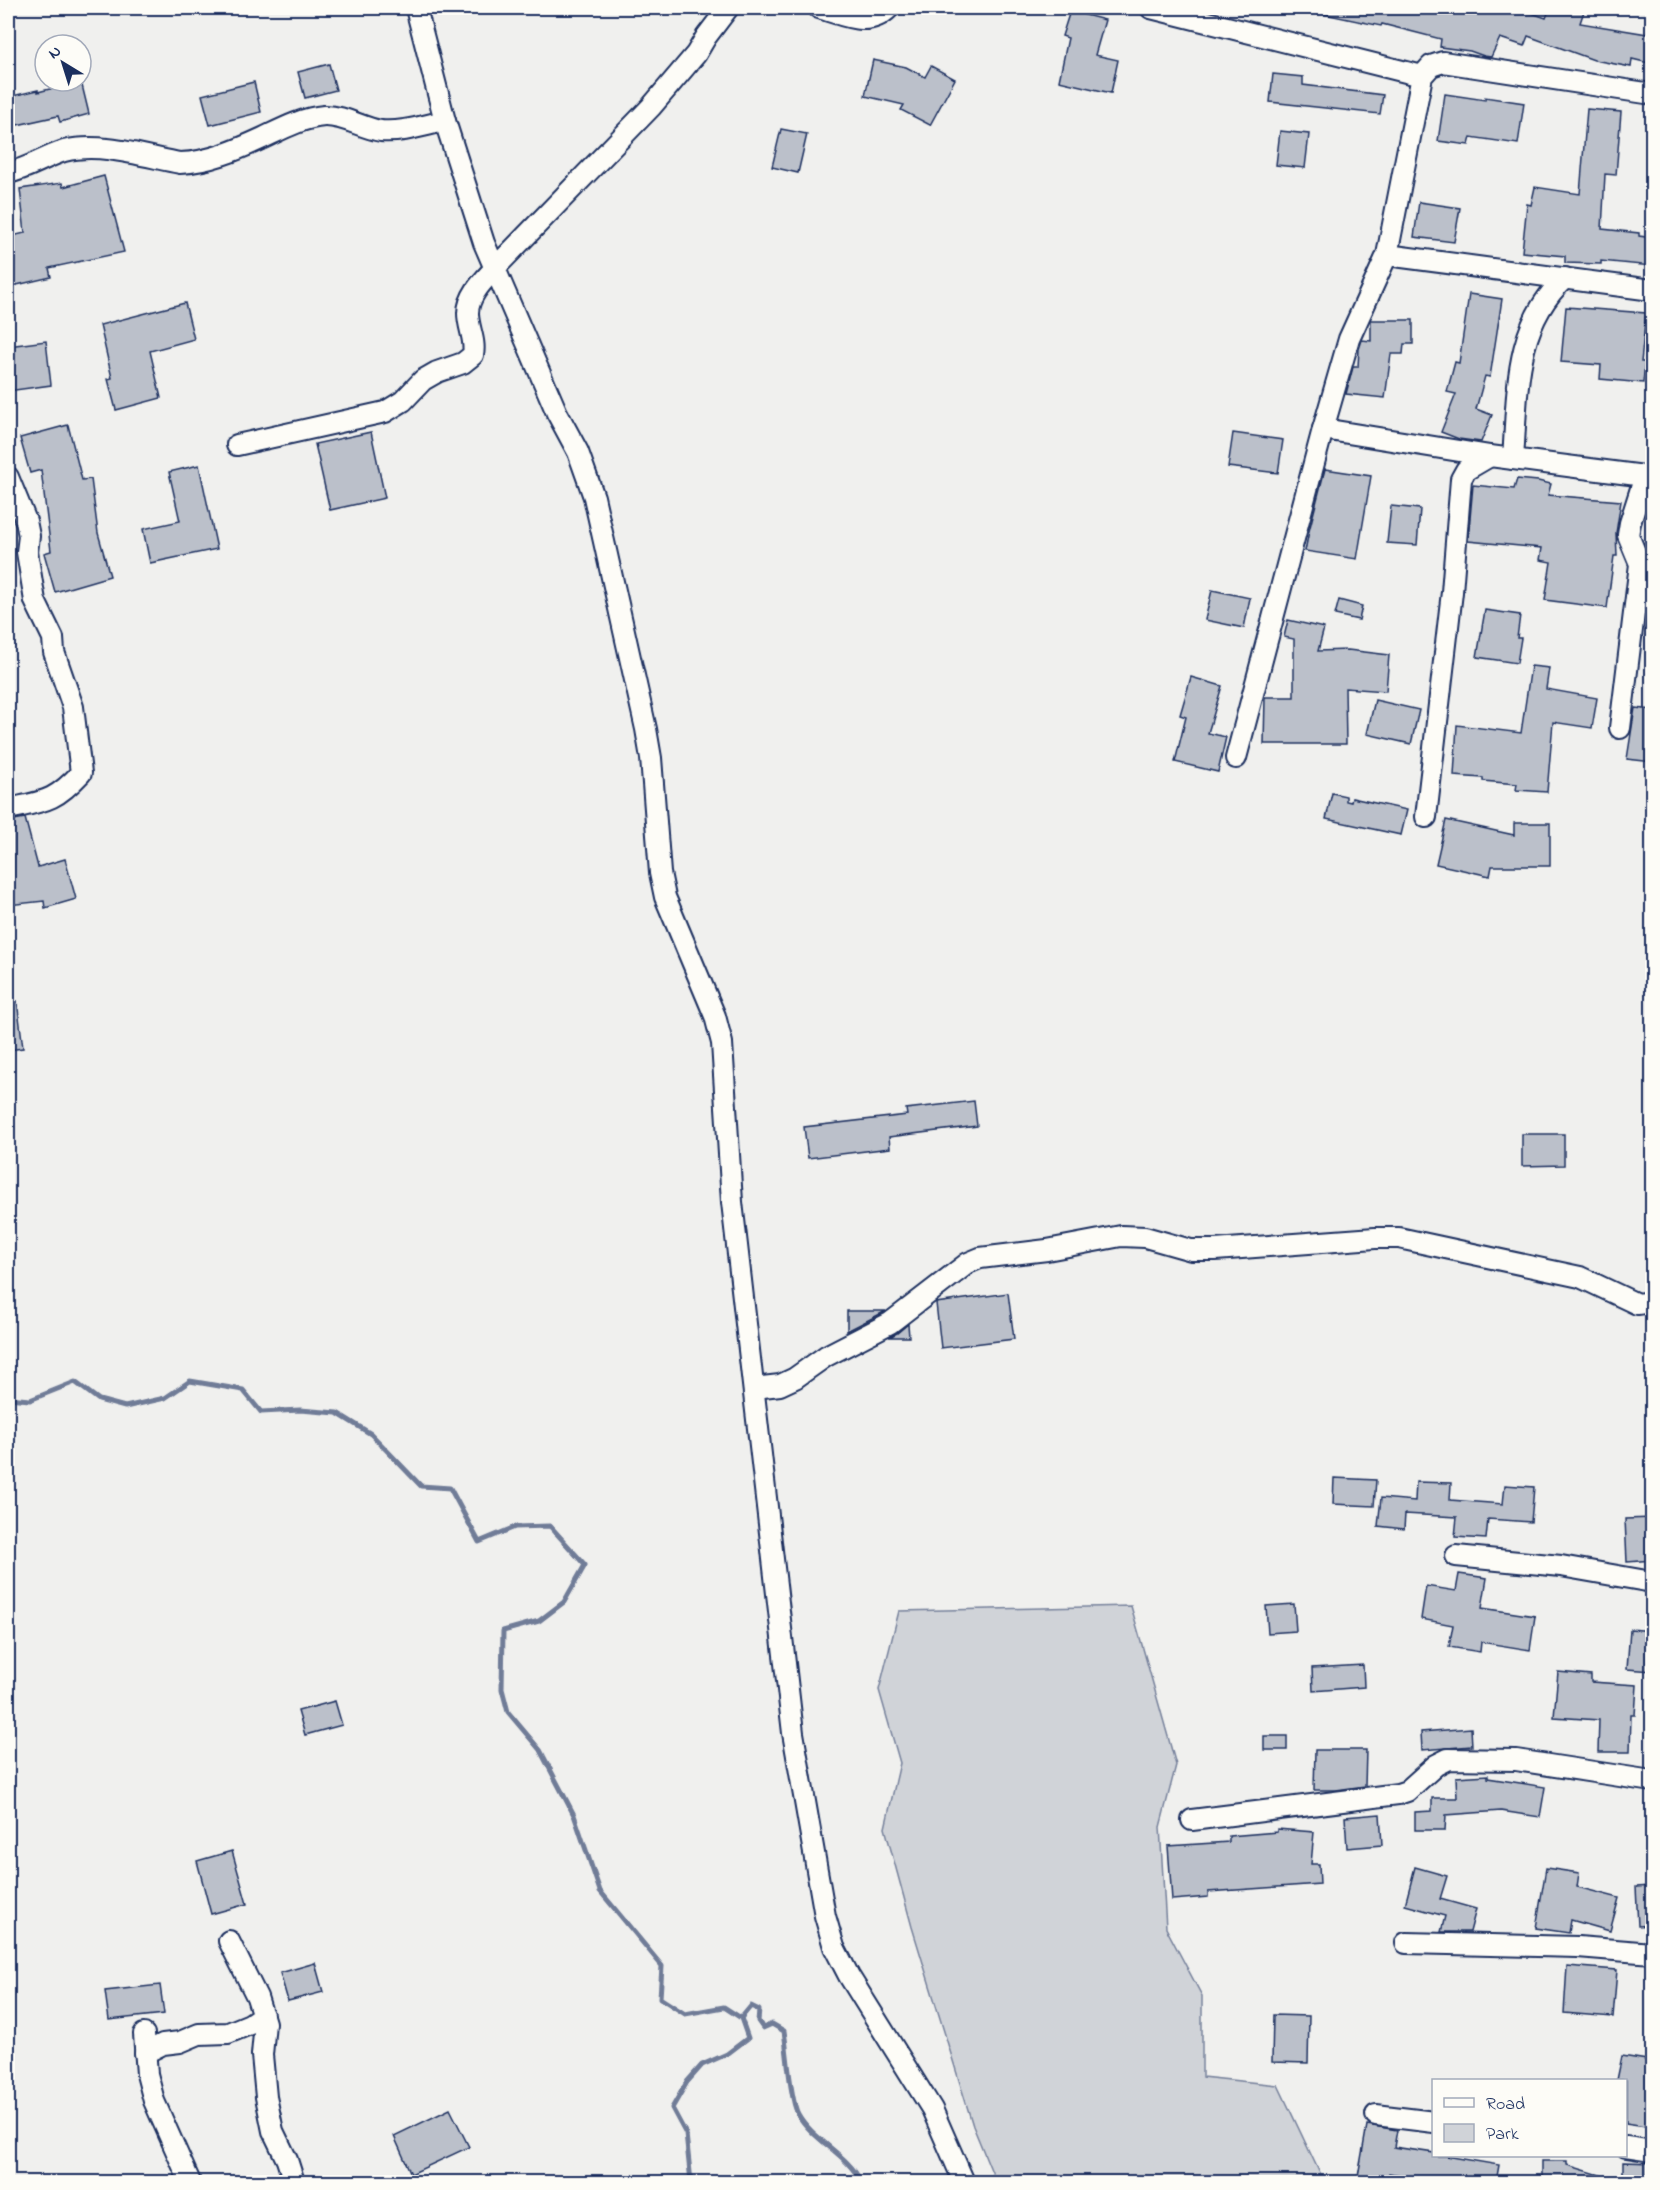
<svg xmlns="http://www.w3.org/2000/svg" width="1660" height="2190" font-family="'Indie Flower',sans-serif">
<style>
.green{fill:#d0d3d8;stroke:#76819b;stroke-width:1.5}
.lines{fill:none;stroke-linecap:round;stroke-linejoin:round}
.stream{stroke:#6f7b97;stroke-width:5}
.building{fill:#bbc0ca;stroke:#1b2f5e;stroke-width:1.5}
.minor-casing{stroke:#1b2f5e;stroke-width:24}
.minor{stroke:#fdfcf7;stroke-width:20}
</style>
<rect width="100%" height="100%" fill="#f0f0ee"/>
<filter id="ink" filterUnits="userSpaceOnUse"><feTurbulence type="fractalNoise" baseFrequency=".0167" numOctaves="2"/><feDisplacementMap in="SourceGraphic" scale="12" xChannelSelector="R" yChannelSelector="G"/><feConvolveMatrix kernelMatrix="1 2 1 2 8 2 1 2 1" color-interpolation-filters="sRGB"/></filter>
<g filter="url(#ink)">
<polygon class="green" points="1131,1606 1176,1765 1160,1827 1166,1928 1202,1996 1202,2077 1278,2085 1324,2182 996,2182 973,2126 912,1927 885,1828 900,1763 879,1690 899,1611"/>
<g class="lines">
<g class="stream">
<polyline points="8,1398 30,1400 75,1382 99,1400 125,1407 165,1398 190,1381 243,1390 261,1412 300,1410 337,1413 371,1434 421,1486 450,1488 479,1542 515,1527 550,1526 585,1565 564,1602 539,1621 503,1631 502,1689 508,1712 540,1750 574,1815 600,1891 662,1966 660,1998 685,2014 724,2007 741,2018 748,2038 727,2054 702,2065 687,2082 672,2108 686,2134 691,2182"/>
<path d="M741,2018l10,-12 8,4 -1,11 5,7 9,-4 12,7c3,18 6,68 14,83 15,27 50,40 63,68"/>
</g>
</g>
<g class="building">
<polygon points="1325,8 1518,8 1546,18 1550,8 1575,8 1584,11 1580,23 1653,35 1653,64 1632,59 1631,67 1594,60 1528,36 1524,46 1500,38 1491,57 1484,56 1470,51 1440,47 1441,39 1382,24 1381,26 1324,14"/>
<polygon points="1070,11 1105,20 1095,55 1118,60 1111,93 1059,81 1068,38 1062,36"/>
<polygon points="873,60 906,67 925,77 931,66 955,79 930,125 901,110 904,105 865,96"/>
<polygon points="329,64 336,90 305,98 298,72"/>
<polygon points="1273,74 1303,77 1303,85 1383,95 1380,114 1270,102"/>
<polygon points="81,81 89,114 60,122 58,116 8,127 8,97 38,90 38,92"/>
<polygon points="254,82 261,112 210,125 202,95"/>
<polygon points="1445,94 1485,100 1485,97 1524,103 1518,144 1471,137 1469,145 1438,141"/>
<polygon points="1587,109 1621,112 1616,175 1605,174 1602,229 1639,233 1639,236 1653,238 1652,266 1601,261 1601,264 1565,263 1565,256 1522,252 1527,204 1531,205 1535,187 1580,194"/>
<polygon points="781,129 807,134 798,173 772,167"/>
<polygon points="1280,131 1309,134 1305,168 1276,165"/>
<polygon points="104,176 124,252 49,268 51,277 8,287 8,237 25,233 20,189 62,183 63,187"/>
<polygon points="1419,202 1460,208 1454,242 1414,237"/>
<polygon points="1469,294 1502,299 1490,377 1485,376 1476,409 1492,415 1481,442 1459,439 1441,432 1456,394 1447,392 1455,362 1459,363"/>
<polygon points="185,303 194,339 150,351 161,398 116,410 108,379 112,378 100,325"/>
<polygon points="1566,307 1646,313 1641,362 1645,362 1643,383 1600,379 1601,365 1561,362"/>
<polygon points="1371,320 1413,320 1413,344 1404,344 1403,354 1391,354 1385,398 1346,394 1353,367 1358,367 1359,349 1362,340 1371,341"/>
<polygon points="46,341 51,385 8,391 8,346"/>
<polygon points="68,425 82,480 91,479 98,533 110,576 55,592 44,553 51,551 41,470 30,473 20,438"/>
<polygon points="371,432 385,498 330,510 315,444"/>
<polygon points="1233,433 1283,440 1278,473 1228,467"/>
<polygon points="199,465 217,549 150,563 143,529 180,521 169,472"/>
<polygon points="1325,469 1371,476 1357,559 1305,551 1309,531"/>
<polygon points="1517,479 1538,481 1551,484 1548,495 1621,501 1616,533 1617,556 1614,556 1607,608 1545,600 1551,562 1540,560 1542,548 1468,541 1473,485 1514,489"/>
<polygon points="1391,506 1420,509 1417,545 1387,543"/>
<polygon points="1212,590 1250,598 1244,628 1205,620"/>
<polygon points="1339,600 1362,606 1359,620 1335,615"/>
<polygon points="1485,610 1520,615 1517,638 1521,638 1517,663 1477,657"/>
<polygon points="1288,620 1324,628 1318,651 1348,650 1389,655 1386,691 1345,688 1346,744 1264,744 1265,697 1294,697 1294,639 1284,637"/>
<polygon points="1531,666 1549,668 1546,689 1597,698 1592,728 1553,722 1547,792 1516,790 1517,784 1483,781 1483,778 1454,776 1457,725 1521,733"/>
<polygon points="1191,677 1222,686 1208,733 1226,737 1218,772 1175,762 1186,717 1180,715"/>
<polygon points="1375,700 1419,710 1411,744 1367,734"/>
<polygon points="1635,708 1653,710 1653,762 1627,759"/>
<polygon points="1332,793 1346,796 1346,801 1351,802 1352,798 1407,810 1401,835 1326,819"/>
<polygon points="25,818 38,867 65,859 76,899 45,908 44,901 8,905 8,821"/>
<polygon points="1446,820 1514,835 1514,823 1550,823 1550,866 1492,866 1490,876 1436,864"/>
<polygon points="8,1001 17,1001 23,1048 8,1050"/>
<polygon points="974,1101 977,1126 889,1137 890,1148 808,1158 804,1127 907,1115 906,1109"/>
<polygon points="1522,1134 1564,1134 1564,1165 1522,1166"/>
<polygon points="1008,1293 1014,1339 941,1348 936,1303"/>
<polygon points="847,1311 886,1311 847,1331"/>
<polygon points="908,1324 909,1337 889,1337 897,1333"/>
<polygon points="1334,1478 1376,1480 1374,1506 1333,1504"/>
<polygon points="1416,1482 1451,1483 1450,1500 1503,1504 1505,1485 1534,1487 1531,1522 1488,1519 1486,1539 1455,1537 1457,1517 1405,1514 1404,1529 1378,1526 1381,1498 1415,1501"/>
<polygon points="1653,1518 1653,1560 1627,1562 1625,1519"/>
<polygon points="1459,1574 1487,1578 1482,1608 1535,1616 1530,1650 1481,1642 1480,1652 1449,1647 1453,1625 1421,1619 1426,1586 1456,1591"/>
<polygon points="1294,1604 1296,1631 1268,1633 1266,1606"/>
<polygon points="1630,1629 1653,1631 1653,1671 1627,1669"/>
<polygon points="1363,1665 1364,1687 1313,1691 1312,1668"/>
<polygon points="1558,1672 1591,1675 1591,1682 1637,1685 1635,1715 1631,1715 1630,1752 1598,1752 1599,1720 1554,1717"/>
<polygon points="335,1701 342,1725 305,1735 298,1711"/>
<polygon points="1471,1728 1472,1746 1422,1750 1421,1732"/>
<rect x="1264" y="1736" width="23" height="14"/>
<polygon points="1315,1750 1366,1750 1365,1786 1336,1790 1314,1790"/>
<polygon points="1488,1775 1488,1778 1545,1787 1540,1817 1501,1811 1446,1815 1445,1830 1415,1830 1415,1812 1432,1811 1432,1798 1457,1798 1456,1777"/>
<polygon points="1380,1814 1382,1845 1347,1848 1345,1817"/>
<polygon points="1277,1829 1314,1832 1311,1864 1319,1864 1320,1884 1208,1892 1208,1897 1172,1900 1168,1846 1229,1842 1229,1836 1277,1832"/>
<polygon points="232,1851 247,1904 211,1914 197,1861"/>
<polygon points="1415,1867 1447,1876 1440,1899 1476,1909 1470,1932 1441,1932 1445,1916 1405,1905"/>
<polygon points="1546,1868 1579,1873 1577,1887 1619,1898 1610,1931 1571,1920 1569,1933 1536,1928"/>
<polygon points="1653,1886 1653,1925 1638,1926 1636,1887"/>
<polygon points="315,1963 323,1992 288,2001 280,1973"/>
<polygon points="1567,1966 1617,1970 1613,2017 1564,2013"/>
<polygon points="160,1985 164,2014 109,2020 105,1991"/>
<polygon points="1273,2015 1309,2016 1308,2063 1272,2062"/>
<polygon points="1622,2056 1653,2061 1653,2082 1645,2126 1626,2123 1626,2080 1617,2080"/>
<polygon points="450,2109 469,2147 411,2174 394,2136"/>
<polygon points="1367,2125 1397,2130 1394,2147 1434,2153 1434,2156 1446,2156 1499,2165 1496,2182 1447,2182 1389,2173 1388,2182 1357,2182"/>
<polygon points="1542,2161 1567,2161 1567,2165 1613,2179 1612,2182 1542,2182"/>
<polygon points="1623,2162 1653,2163 1653,2182 1623,2182"/>
</g>
<g class="lines">
<g class="minor-casing">
<g id="minor">
<polyline points="416,8 445,121 484,243 557,413 578,452 594,497 646,729 651,758 660,873 665,897 715,1016 722,1043 732,1202 793,1733 825,1916 834,1947 849,1976 932,2109 964,2182"/>
<path d="M819,8c25,7 49,21 70,0"/>
<polyline points="1151,8 1422,76"/>
<path d="M8,173c19,-4 37,-16 56,-22 37,-9 79,5 116,12 29,-1 57,-13 83,-25 19,-9 39,-20 61,-22 19,-1 38,12 57,15 21,2 44,-6 64,-10"/>
<polyline points="1387,255 1652,290"/>
<polyline points="1323,429 1490,456 1652,477"/>
<path d="M237,445l148,-33 18,-11 20,-21 14,-8 26,-9 10,-8c3,-15 -5,-27 -5,-42 0,-17 15,-32 26,-44l157,-162 45,-53 10,-17 22,-29"/>
<path d="M1513,459c5,-66 0,-133 52,-181"/>
<path d="M8,477l18,44 3,15 -2,16 8,49 18,37 1,14 19,55 8,66c-27,29 -36,28 -73,36"/>
<polyline points="1620,728 1640,564 1628,535 1630,523 1645,476"/>
<polyline points="1236,758 1323,429 1349,339 1387,255 1422,76 1431,66 1443,62 1652,94"/>
<polyline points="1426,817 1452,592 1461,479 1466,470 1490,456"/>
<polyline points="754,1388 780,1385 795,1378 826,1356 890,1323 968,1263 980,1258 1047,1250 1121,1236 1145,1237 1191,1250 1215,1250 1375,1238 1399,1238 1580,1277 1637,1304 1652,1302"/>
<polyline points="1456,1556 1561,1566 1652,1582"/>
<polyline points="1192,1820 1398,1794 1407,1791 1436,1765 1448,1759 1516,1760 1652,1781"/>
<polyline points="229,1941 257,1997 265,2023 262,2055 266,2097 273,2131 287,2160 294,2182"/>
<polyline points="1406,1943 1578,1947 1652,1953"/>
<polyline points="144,2034 147,2074 154,2101 190,2182"/>
<polyline points="145,2053 163,2044 180,2042 199,2034 228,2033 250,2024 263,2015"/>
<polyline points="1376,2115 1434,2122"/>
<polyline points="1626,2147 1652,2151"/>
</g>
</g>
<use href="#minor" class="minor"/>
</g>
</g>
<rect width="1660" height="2190" fill="none" stroke="#fdfcf7" stroke-width="30"/>
<rect x="15" y="15" width="1630" height="2160" fill="none" stroke="#1b2f5e" stroke-width="2" filter="url(#ink)"/>
<rect x="1432" y="2079" width="195" height="78" fill="#fdfcf7" stroke="#a3aaba" stroke-width="1.5"/>
<rect x="1444" y="2098" width="30" height="9" fill="#fdfcf7" stroke="#a3aaba" stroke-width="1.5"/>
<text x="1486" y="2109" font-size="18" fill="#1b2f5e">Road</text>
<rect x="1444" y="2124" width="30" height="18" fill="#d0d3d8" stroke="#a3aaba" stroke-width="1.5"/>
<text x="1486" y="2139" font-size="18" fill="#1b2f5e">Park</text>
<g transform="translate(63 63) rotate(322)"><circle r="28" fill="#fdfcf7" stroke="#a3aaba" stroke-width="1.5"/>
<path d="M0-4.5L10 22L0 15L-10 22Z" fill="#1b2f5e"/>
<text y="-9" font-size="16" font-weight="bold" text-anchor="middle" fill="#1b2f5e">N</text>
</g>
</svg>
